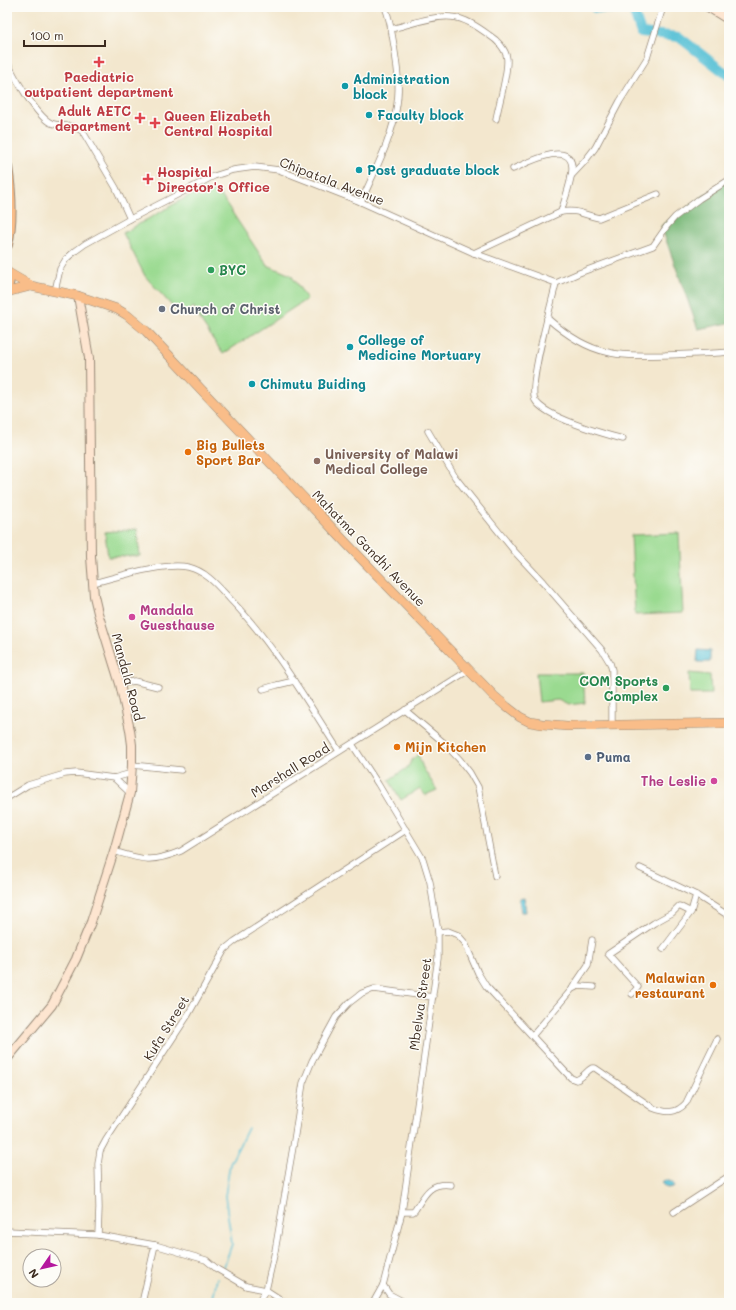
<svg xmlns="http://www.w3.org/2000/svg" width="736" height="1310" font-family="Mali,sans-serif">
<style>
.green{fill:#9ada90;stroke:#6a8257}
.forest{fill:#7bba7a;stroke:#5b724c}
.water{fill:#59c1d6;stroke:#4a767a}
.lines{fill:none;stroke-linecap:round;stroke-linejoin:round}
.stream{stroke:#59c1d6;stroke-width:1.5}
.river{stroke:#59c1d6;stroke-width:10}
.street-casing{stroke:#978876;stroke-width:7}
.secondary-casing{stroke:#978876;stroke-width:10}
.primary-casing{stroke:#978876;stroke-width:10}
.highway-casing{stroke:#978876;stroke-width:12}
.street{stroke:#fff;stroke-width:5.5}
.secondary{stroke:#fde5d0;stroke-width:8}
.primary{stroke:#f9bd89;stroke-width:9}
.highway{stroke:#f9bd89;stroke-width:10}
.health-dot{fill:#e0444e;stroke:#fdfcf7;stroke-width:1.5}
.culture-dot{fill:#0f9aa8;stroke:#fdfcf7;stroke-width:1.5}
.leisure-dot{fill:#2e9e5b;stroke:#fdfcf7;stroke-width:1.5}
.worship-dot{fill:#6b7280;stroke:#fdfcf7;stroke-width:1.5}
.food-dot{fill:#e8710a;stroke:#fdfcf7;stroke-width:1.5}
.education-dot{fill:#8d6e63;stroke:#fdfcf7;stroke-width:1.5}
.hotel-dot{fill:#d1479c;stroke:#fdfcf7;stroke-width:1.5}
.service-dot{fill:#5c6f8a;stroke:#fdfcf7;stroke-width:1.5}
.labels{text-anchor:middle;stroke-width:3;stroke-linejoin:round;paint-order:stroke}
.health-label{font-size:13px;font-weight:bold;fill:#be3a42;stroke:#fdfcf7;text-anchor:start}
.culture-label{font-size:13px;font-weight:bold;fill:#0d838f;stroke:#fdfcf7;text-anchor:start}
.street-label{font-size:13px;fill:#3b2a1e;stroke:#fdfcf7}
.leisure-label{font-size:13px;font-weight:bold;fill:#27864d;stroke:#fdfcf7;text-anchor:start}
.worship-label{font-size:13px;font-weight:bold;fill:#5b616d;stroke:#fdfcf7;text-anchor:start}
.food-label{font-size:13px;font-weight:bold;fill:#c56008;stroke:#fdfcf7;text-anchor:start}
.education-label{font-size:13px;font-weight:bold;fill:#785e54;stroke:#fdfcf7;text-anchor:start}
.hotel-label{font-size:13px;font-weight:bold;fill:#b23c85;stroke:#fdfcf7;text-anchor:start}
.service-label{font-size:13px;font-weight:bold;fill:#4e5e75;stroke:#fdfcf7;text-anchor:start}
</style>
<rect width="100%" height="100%" fill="#fdfcf7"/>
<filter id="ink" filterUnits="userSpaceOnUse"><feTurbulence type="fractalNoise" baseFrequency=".025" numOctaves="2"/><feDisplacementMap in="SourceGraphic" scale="8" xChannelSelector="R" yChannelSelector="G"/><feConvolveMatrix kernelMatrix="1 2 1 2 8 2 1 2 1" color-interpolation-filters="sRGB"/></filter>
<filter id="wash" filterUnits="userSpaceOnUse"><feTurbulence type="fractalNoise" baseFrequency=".012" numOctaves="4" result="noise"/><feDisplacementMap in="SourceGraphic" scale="16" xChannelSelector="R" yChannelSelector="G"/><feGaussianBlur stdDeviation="0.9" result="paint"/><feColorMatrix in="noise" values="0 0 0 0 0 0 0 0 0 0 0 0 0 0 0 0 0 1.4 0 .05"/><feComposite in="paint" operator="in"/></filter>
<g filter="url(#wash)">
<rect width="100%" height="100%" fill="#f3e7ce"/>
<g class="green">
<polygon points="201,189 218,191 267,265 291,275 307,299 223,354 202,323 194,307 181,316 145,276 123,233"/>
<polygon points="137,529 140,556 108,557 105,532"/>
<polygon points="679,533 683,613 635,615 631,535"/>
<polygon points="536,673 583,673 585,703 568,705 558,700 539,702"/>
<polygon points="689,673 710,675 711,694 690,694"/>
<polygon points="418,754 423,768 437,790 425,795 420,788 401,800 389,780 407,768 412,760"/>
</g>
<polygon class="forest" points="729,178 729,323 698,329 661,226"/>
<g class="water">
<polygon points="698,650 710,651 710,662 697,662"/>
<polygon points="524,898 526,912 521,912 519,899"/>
<path d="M665,1180c4,1 7,1 9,5l-1,2 -6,1 -5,-4v-2z"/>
</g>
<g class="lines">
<g class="stream">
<polyline points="223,1269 232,1244 225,1196 230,1164 248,1128"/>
<polyline points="212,1303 217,1278"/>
</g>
<g class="river">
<polyline points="594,7 595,8 610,9 611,7"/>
<polyline points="632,7 641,33 679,37 729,76"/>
</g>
</g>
</g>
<g filter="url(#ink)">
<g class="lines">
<g class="street-casing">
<g id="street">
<polyline points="725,7 729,8"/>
<path d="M391,29c17,-4 44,-14 60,-12 14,1 27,10 38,18 8,5 17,14 18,24 1,15 -8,44 -11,60"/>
<path d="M7,62c7,14 30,55 44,61 10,4 24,1 32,9l33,56 14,31"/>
<path d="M513,169c12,-5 58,-30 59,-2 1,11 -8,34 -11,45"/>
<polyline points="571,176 585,161 595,148 620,101 647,58 663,7"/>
<path d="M361,202c13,-30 32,-65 36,-98 3,-19 0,-39 -3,-58 -2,-13 -4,-27 -9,-39"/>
<path d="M474,253l87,-41c17,-3 22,3 38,6l59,-24"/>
<path d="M556,283c-4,19 -28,102 -21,117 9,17 69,34 88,39"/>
<polyline points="55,291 60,269 66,259 74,252 85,244 130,219 214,176 233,170 255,167 279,170 292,175 361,202 474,253 556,283 579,273 653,246 667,226 675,217 699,199 729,180"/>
<path d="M547,318c16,14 39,30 60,34 19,5 39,3 58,3 21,-1 43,-1 64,-3"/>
<polyline points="428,431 455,477 470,496 515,552 543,582 602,650 610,663 612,670 612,725"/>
<path d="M93,583c25,-6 71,-21 95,-16 18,4 30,19 41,31 44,45 76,100 110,153"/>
<polyline points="120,684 134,681 158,687"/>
<polyline points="263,689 277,685 294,681"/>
<polyline points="405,710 443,742 460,760 470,773 478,787 495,876"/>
<polyline points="352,744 378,784 423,859 430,882 438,932 438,958 402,1212 383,1285 373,1303"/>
<polyline points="132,765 181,770"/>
<polyline points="114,778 130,793"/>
<polyline points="7,798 28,785 65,774 76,773 114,778 132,773"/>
<path d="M114,851c29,9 38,12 67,0l288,-181"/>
<polyline points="640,868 696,895 729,916"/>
<path d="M438,932l10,-1 10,4 7,8 13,30 8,13 85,92 5,2c7,-2 10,-9 16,-12h3l58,40c13,5 23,6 33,-5l31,-64"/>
<polyline points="663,949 691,912 696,895"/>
<polyline points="573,987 588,965 592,940"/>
<polyline points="632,994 638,987 608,954 654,923 672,913 679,906 691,912"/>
<polyline points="533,1035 572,989 578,986 594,987"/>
<path d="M402,1212h11l2,-2c10,-16 15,-28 36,-25"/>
<polyline points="674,1212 729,1176"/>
<polyline points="7,1231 98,1235 99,1208 98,1164 100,1151 106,1140 188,1015 225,949 235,941 406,830"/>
<polyline points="98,1235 155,1245 206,1260 217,1269 246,1286 266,1290 286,1303"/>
<polyline points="383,1285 389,1294 406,1303"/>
<polyline points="142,1303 155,1245"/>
<polyline points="258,1303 266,1290 275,1251 293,1147 303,1083 312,1061 336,1017 349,1003 362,993 374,989 433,997"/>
</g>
</g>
<g class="secondary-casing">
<g id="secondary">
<polyline points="708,7 729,20"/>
<polyline points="7,1059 52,1005 76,959 91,922 114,851 130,793 132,765 132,745 130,730 120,684 98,613 94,596 91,557 89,358 78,296"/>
</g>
</g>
<g class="primary-casing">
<g id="primary">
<polyline points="7,272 31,286 78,296 117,309 127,315 146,331 348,545 494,696 507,707 520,717 530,722 542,724 567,726 729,723"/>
<polyline points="7,292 31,286"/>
</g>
</g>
<g class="highway-casing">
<g id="highway">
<path d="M7,167c4,26 6,52 0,78"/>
<polyline points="7,273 9,280 7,288"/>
</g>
</g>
<use href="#street" class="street"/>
<use href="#secondary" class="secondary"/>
<use href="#primary" class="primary"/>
<use href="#highway" class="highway"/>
</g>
</g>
<g class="health-dot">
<path d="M97 56h4v4h4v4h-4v4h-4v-4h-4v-4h4z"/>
<path d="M138 112h4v4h4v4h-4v4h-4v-4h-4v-4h4z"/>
<path d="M153 117h4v4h4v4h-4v4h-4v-4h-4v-4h4z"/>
<path d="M146 173h4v4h4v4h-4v4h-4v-4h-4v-4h4z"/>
</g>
<g class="culture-dot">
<circle cx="345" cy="86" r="4"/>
<circle cx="369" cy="115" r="4"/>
<circle cx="359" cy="170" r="4"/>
<circle cx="350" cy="347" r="4"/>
<circle cx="252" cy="384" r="4"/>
</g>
<g class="leisure-dot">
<circle cx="211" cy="270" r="4"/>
<circle cx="666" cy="688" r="4"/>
</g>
<circle class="worship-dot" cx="162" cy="309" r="4"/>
<g class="food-dot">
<circle cx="188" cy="452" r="4"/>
<circle cx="397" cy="747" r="4"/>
<circle cx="713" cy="985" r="4"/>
</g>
<circle class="education-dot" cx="317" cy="461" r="4"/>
<g class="hotel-dot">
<circle cx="132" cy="617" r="4"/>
<circle cx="714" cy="781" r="4"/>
</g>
<circle class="service-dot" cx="588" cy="757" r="4"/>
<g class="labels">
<g class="health-label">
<text x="99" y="82" text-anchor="middle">Paediatric<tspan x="99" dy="15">outpatient department</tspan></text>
<text x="131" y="116" text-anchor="end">Adult AETC<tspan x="131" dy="15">department</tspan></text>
<text x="164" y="121">Queen Elizabeth<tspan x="164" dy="15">Central Hospital</tspan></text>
<text x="157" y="177">Hospital<tspan x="157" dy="15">Director's Office</tspan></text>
</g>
<g class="culture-label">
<text x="353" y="84">Administration<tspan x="353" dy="15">block</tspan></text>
<text x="377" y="120">Faculty block</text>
<text x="367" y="175">Post graduate block</text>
<text x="358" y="345">College of<tspan x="358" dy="15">Medicine Mortuary</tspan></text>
<text x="260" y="389">Chimutu Buiding</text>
</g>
<g class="street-label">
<text transform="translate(332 181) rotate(21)" y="5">Chipatala Avenue</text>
<text transform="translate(369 548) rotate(46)" y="5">Mahatma Gandhi Avenue</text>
<text transform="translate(128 677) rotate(75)" y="5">Mandala Road</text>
<text transform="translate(290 770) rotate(-32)" y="5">Marshall Road</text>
<text transform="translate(420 1004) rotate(-82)" y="5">Mbelwa Street</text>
<text transform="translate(166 1028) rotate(-58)" y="5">Kufa Street</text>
</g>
<g class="leisure-label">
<text x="219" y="275">BYC</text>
<text x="658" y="686" text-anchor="end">COM Sports<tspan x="658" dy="15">Complex</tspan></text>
</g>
<g class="worship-label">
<text x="170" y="314">Church of Christ</text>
</g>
<g class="food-label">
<text x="196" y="450">Big Bullets<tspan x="196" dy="15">Sport Bar</tspan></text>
<text x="405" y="752">Mijn Kitchen</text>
<text x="705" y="983" text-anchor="end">Malawian<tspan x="705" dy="15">restaurant</tspan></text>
</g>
<g class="education-label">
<text x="325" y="459">University of Malawi<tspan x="325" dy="15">Medical College</tspan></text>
</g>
<g class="hotel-label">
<text x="140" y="615">Mandala<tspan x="140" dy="15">Guesthause</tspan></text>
<text x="706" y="786" text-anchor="end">The Leslie</text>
</g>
<g class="service-label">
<text x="596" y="762">Puma</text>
</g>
</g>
<rect width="736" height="1310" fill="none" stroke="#fdfcf7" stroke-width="24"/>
<g transform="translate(42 1268) rotate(236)"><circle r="19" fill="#fdfcf7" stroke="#afa8a0"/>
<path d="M0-3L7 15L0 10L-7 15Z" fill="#b5179e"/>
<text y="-6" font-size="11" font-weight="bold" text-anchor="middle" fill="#3b2a1e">N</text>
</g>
<path d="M24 40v6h81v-6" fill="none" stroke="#3b2a1e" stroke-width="2"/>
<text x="30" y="40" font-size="12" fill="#3b2a1e" stroke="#fdfcf7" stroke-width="3" paint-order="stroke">100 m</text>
</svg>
